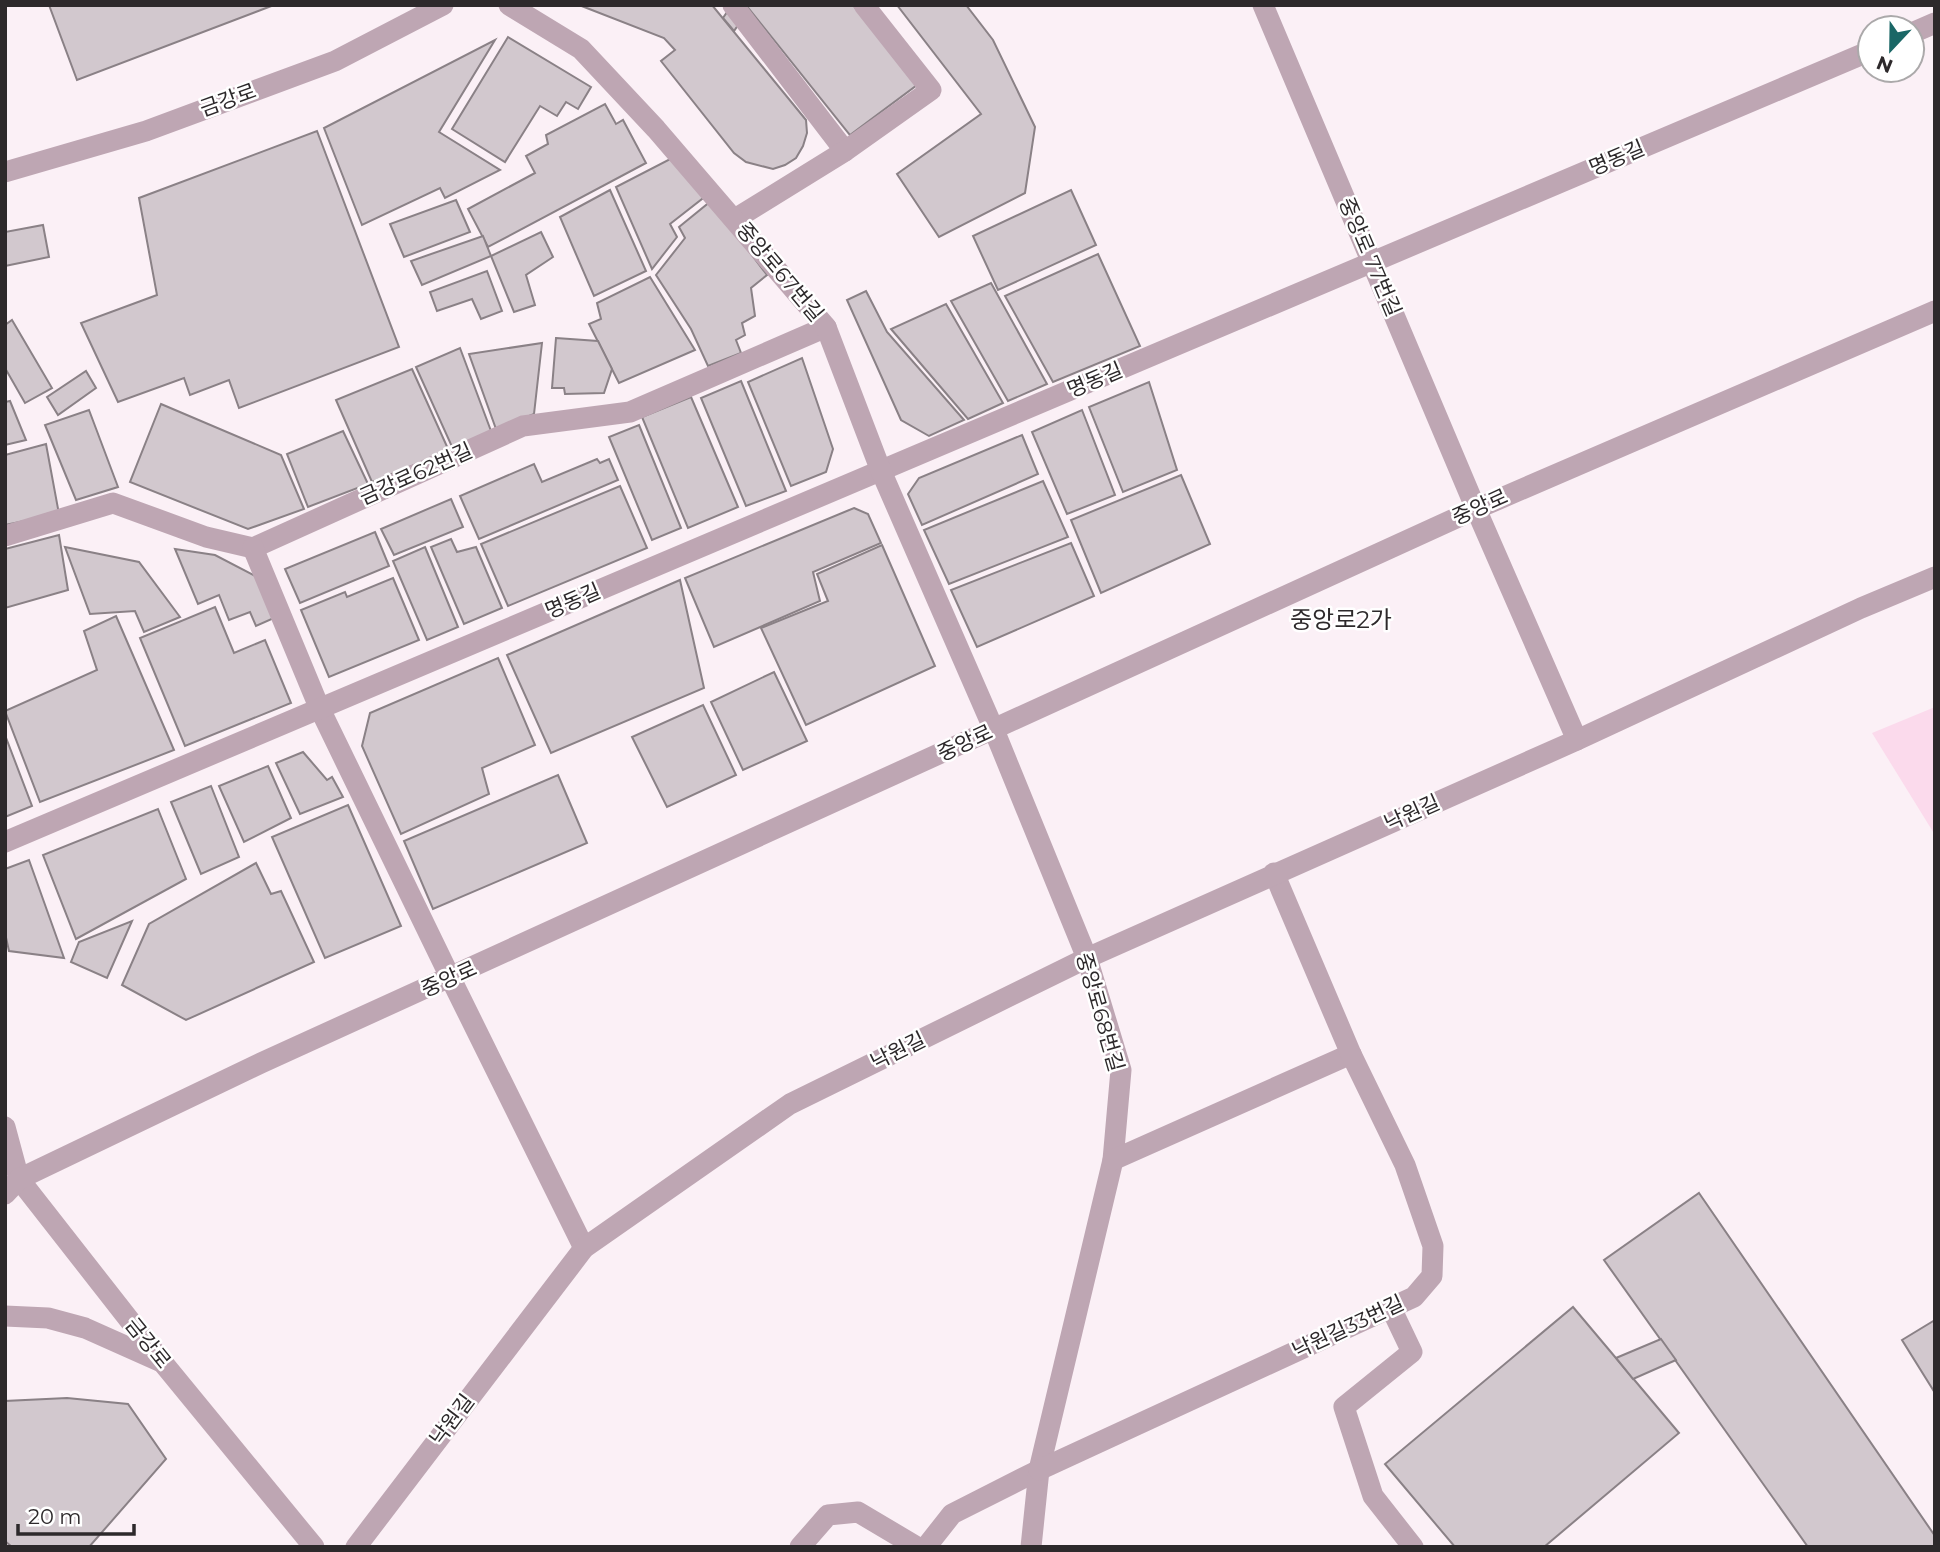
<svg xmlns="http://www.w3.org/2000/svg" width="1940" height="1552" font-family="Montserrat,'Noto Sans KR',sans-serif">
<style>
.green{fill:#fbdaec}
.building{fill:#d2c8ce;stroke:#8a8186;stroke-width:2}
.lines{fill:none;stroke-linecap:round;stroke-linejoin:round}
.service{stroke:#bea6b3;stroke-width:21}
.pedestrian{stroke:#bea6b3;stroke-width:21}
.minor{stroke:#bea6b3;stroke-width:21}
.tertiary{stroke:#bea6b3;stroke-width:21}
.labels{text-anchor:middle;stroke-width:5;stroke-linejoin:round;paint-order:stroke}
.street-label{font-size:21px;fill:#2d292b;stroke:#fff}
.quarter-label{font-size:24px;fill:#2d292b;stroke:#fff}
</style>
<rect width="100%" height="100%" fill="#fbf0f6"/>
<polygon class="green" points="1935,707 1935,835 1872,733"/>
<g class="building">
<polygon points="49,5 274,5 77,80"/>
<polygon points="579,5 712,5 806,120 807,133 803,146 796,158 785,165 773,169 746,162 734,153 661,61 675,50 664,38"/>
<polygon points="732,5 749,9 734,31 723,18"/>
<polygon points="746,5 853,5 917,85 850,135"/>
<polygon points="897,5 966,5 993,40 1035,127 1025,193 939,237 897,174 981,114"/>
<polygon points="508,37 591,87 578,109 566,102 557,116 540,106 505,162 452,129"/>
<polygon points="495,40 439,132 500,170 445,198 440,188 362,225 324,128"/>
<polygon points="605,104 616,124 623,120 646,163 488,247 468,209 535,173 526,156 548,144 546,135"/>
<polygon points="317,131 399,347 239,408 229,380 190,395 184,378 118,402 81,323 157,295 139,198"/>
<polygon points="676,156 707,195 670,224 677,237 652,269 616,187"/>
<polygon points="610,190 646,271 594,296 560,217"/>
<polygon points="1071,190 1096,245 998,290 973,236"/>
<polygon points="456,200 470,232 404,257 390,224"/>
<polygon points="711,201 767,275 751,288 755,316 742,323 745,335 736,340 741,353 708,366 691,329 656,275 685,238 679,227"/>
<polygon points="43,225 49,257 5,266 5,232"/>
<polygon points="541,232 553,257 526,275 535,305 514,312 491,256"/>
<polygon points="483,236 491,256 422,285 411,261"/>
<polygon points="1098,254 1140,346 1053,382 1005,296"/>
<polygon points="487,271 502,311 481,319 472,299 437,311 430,292"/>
<polygon points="650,277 695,350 619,383 589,324 601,319 597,303"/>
<polygon points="991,283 1047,384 1008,401 951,301"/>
<polygon points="866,291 887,332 964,420 929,436 901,420 847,300"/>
<polygon points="946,304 1003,403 968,419 891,329"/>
<polygon points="12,320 52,388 25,403 5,368 5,325"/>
<polygon points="556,338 598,341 612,369 604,393 565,394 564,388 552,388"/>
<polygon points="542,343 534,414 496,429 469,354"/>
<polygon points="460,348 491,431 453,449 416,367"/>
<polygon points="802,358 833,449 826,472 791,486 748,382"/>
<polygon points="412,369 449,451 372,482 336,400"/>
<polygon points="86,371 96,388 58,415 47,397"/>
<polygon points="741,381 786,491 746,506 701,398"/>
<polygon points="1149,382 1177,470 1123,492 1089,407"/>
<polygon points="691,397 738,507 688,528 642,417"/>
<polygon points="10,401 26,440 5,445 5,402"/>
<polygon points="161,404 281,455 304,509 248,529 130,482"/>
<polygon points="89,410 118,487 76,500 45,425"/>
<polygon points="1082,410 1115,495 1067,514 1032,432"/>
<polygon points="639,425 681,528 652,540 609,437"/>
<polygon points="343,431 368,484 308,507 287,454"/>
<polygon points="1022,435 1038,474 922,525 908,494 919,478"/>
<polygon points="46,444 59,514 5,525 5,455"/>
<polygon points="597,459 600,463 609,459 618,480 479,539 460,496 534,464 542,482"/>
<polygon points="1181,475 1210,544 1101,593 1071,520"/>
<polygon points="1043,481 1068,537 949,584 924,530"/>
<polygon points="620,486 647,548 508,606 481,544"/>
<polygon points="451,499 463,527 394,555 381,529"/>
<polygon points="854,508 868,514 881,543 813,572 820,601 714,647 685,578"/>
<polygon points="375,532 389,566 300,603 285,569"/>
<polygon points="59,535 68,590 5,608 5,549"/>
<polygon points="451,539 457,552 476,547 502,608 464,624 431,547"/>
<polygon points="1071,543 1094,596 977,647 951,590"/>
<polygon points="882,545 935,666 806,725 761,628 828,601 817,574"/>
<polygon points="65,547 139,562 180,617 144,632 135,611 90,614"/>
<polygon points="425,547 458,627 427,640 393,561"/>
<polygon points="175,549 215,555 257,577 274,618 256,626 250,612 229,620 219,595 198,604"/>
<polygon points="393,578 419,640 329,677 301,610 345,592 347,597"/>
<polygon points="680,580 704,688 551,753 507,655"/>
<polygon points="215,607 234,653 265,640 291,703 185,746 140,638"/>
<polygon points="116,616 174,750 40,802 5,711 97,670 84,631"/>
<polygon points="498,658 535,745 482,768 489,794 401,834 362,746 370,713"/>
<polygon points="774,672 807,741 743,770 711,702"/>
<polygon points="703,705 736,775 667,807 632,737"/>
<polygon points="5,735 32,806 5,817"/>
<polygon points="303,752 327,780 332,777 343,797 300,814 276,763"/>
<polygon points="268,766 291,818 244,842 219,786"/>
<polygon points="558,775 587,843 433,909 404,841"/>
<polygon points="211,786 239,857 201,874 171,802"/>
<polygon points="348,805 401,926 325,958 272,837"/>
<polygon points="158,809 186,879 76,939 43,855"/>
<polygon points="29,860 64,958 9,951 5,933 5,869"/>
<polygon points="256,863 271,894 281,891 314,962 186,1020 122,985 149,924"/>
<polygon points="132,921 107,978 71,962 79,942"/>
<polygon points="1699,1193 1935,1536 1935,1547 1808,1547 1604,1260"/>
<polygon points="1573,1307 1679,1433 1544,1547 1455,1547 1385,1464"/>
<polygon points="1935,1320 1935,1393 1902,1340"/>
<polygon points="1661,1339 1676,1360 1633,1379 1616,1358"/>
<polygon points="67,1398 128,1404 166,1459 89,1547 12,1547 5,1541 5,1401"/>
</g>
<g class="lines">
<g class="service">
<polyline points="1391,1308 1412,1352 1344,1407 1373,1496 1413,1547"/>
<polyline points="800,1547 828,1515 858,1512 917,1547"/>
<polyline points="926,1547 952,1514 1039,1470"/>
</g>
<g class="pedestrian">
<polyline points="733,5 845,151"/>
<polyline points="1912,33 1935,23"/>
<polyline points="735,219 845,151 931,90 864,5"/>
<polyline points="5,536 113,503 206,537 253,548 523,426 630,412 826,327"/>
<polyline points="253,548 319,707 451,979"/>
<polyline points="5,842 1870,51"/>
</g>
<g class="minor">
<polyline points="509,5 581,49 656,129 826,327 881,471 994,730 1087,958 1121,1070 1113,1160 1039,1470 1031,1547"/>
<polyline points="1263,5 1476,509 1577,740"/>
<polyline points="5,172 146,131 335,61 443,5"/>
<polyline points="451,979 584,1248"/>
<polyline points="1113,1160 1351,1054"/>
<polyline points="1039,1470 1414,1297 1432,1276 1433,1246 1405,1165 1351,1054 1274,873"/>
<polyline points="356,1547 584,1248 790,1104 1087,958 1577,740 1861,608 1935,577"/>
</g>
<g class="tertiary">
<polyline points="5,1127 19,1179 163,1363 314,1547"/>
<polyline points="5,1194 19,1179 261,1063 1476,509 1935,311"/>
<polyline points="5,1316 48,1318 85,1328 159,1361"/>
</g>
</g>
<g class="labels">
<g class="street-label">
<text transform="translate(228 100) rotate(-20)" y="7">금강로</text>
<text transform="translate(1617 158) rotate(-23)" y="7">명동길</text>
<text transform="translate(1370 257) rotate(67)" y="7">중앙로 77번길</text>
<text transform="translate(780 272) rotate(50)" y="7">중앙로67번길</text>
<text transform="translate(1095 380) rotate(-23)" y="7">명동길</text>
<text transform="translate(416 474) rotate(-24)" y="7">금강로62번길</text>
<text transform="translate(1480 507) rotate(-24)" y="7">중앙로</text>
<text transform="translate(573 601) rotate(-23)" y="7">명동길</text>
<text transform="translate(965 743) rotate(-25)" y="7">중앙로</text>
<text transform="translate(1412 813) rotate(-24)" y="7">낙원길</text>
<text transform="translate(449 979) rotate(-24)" y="7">중앙로</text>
<text transform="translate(1100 1012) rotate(74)" y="7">중앙로68번길</text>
<text transform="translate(898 1051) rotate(-26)" y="7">낙원길</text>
<text transform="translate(1348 1327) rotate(-25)" y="7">낙원길33번길</text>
<text transform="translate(148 1343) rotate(51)" y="7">금강로</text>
<text transform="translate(452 1420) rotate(-53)" y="7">낙원길</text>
</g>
<g class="quarter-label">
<text x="1341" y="628">중앙로2가</text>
</g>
</g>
<rect width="1940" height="1552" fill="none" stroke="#2d292b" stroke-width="14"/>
<g transform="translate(1891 49) rotate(202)"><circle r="33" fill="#ffffff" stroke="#aba9aa" stroke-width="2"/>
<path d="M0-5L12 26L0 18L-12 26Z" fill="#1a6766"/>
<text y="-10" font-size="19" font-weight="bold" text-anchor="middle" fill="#2d292b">N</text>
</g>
<path d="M18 1524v10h116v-10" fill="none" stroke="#2d292b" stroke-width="3.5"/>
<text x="28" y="1524" font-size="21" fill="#2d292b" stroke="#ffffff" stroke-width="5" paint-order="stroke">20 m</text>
</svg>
